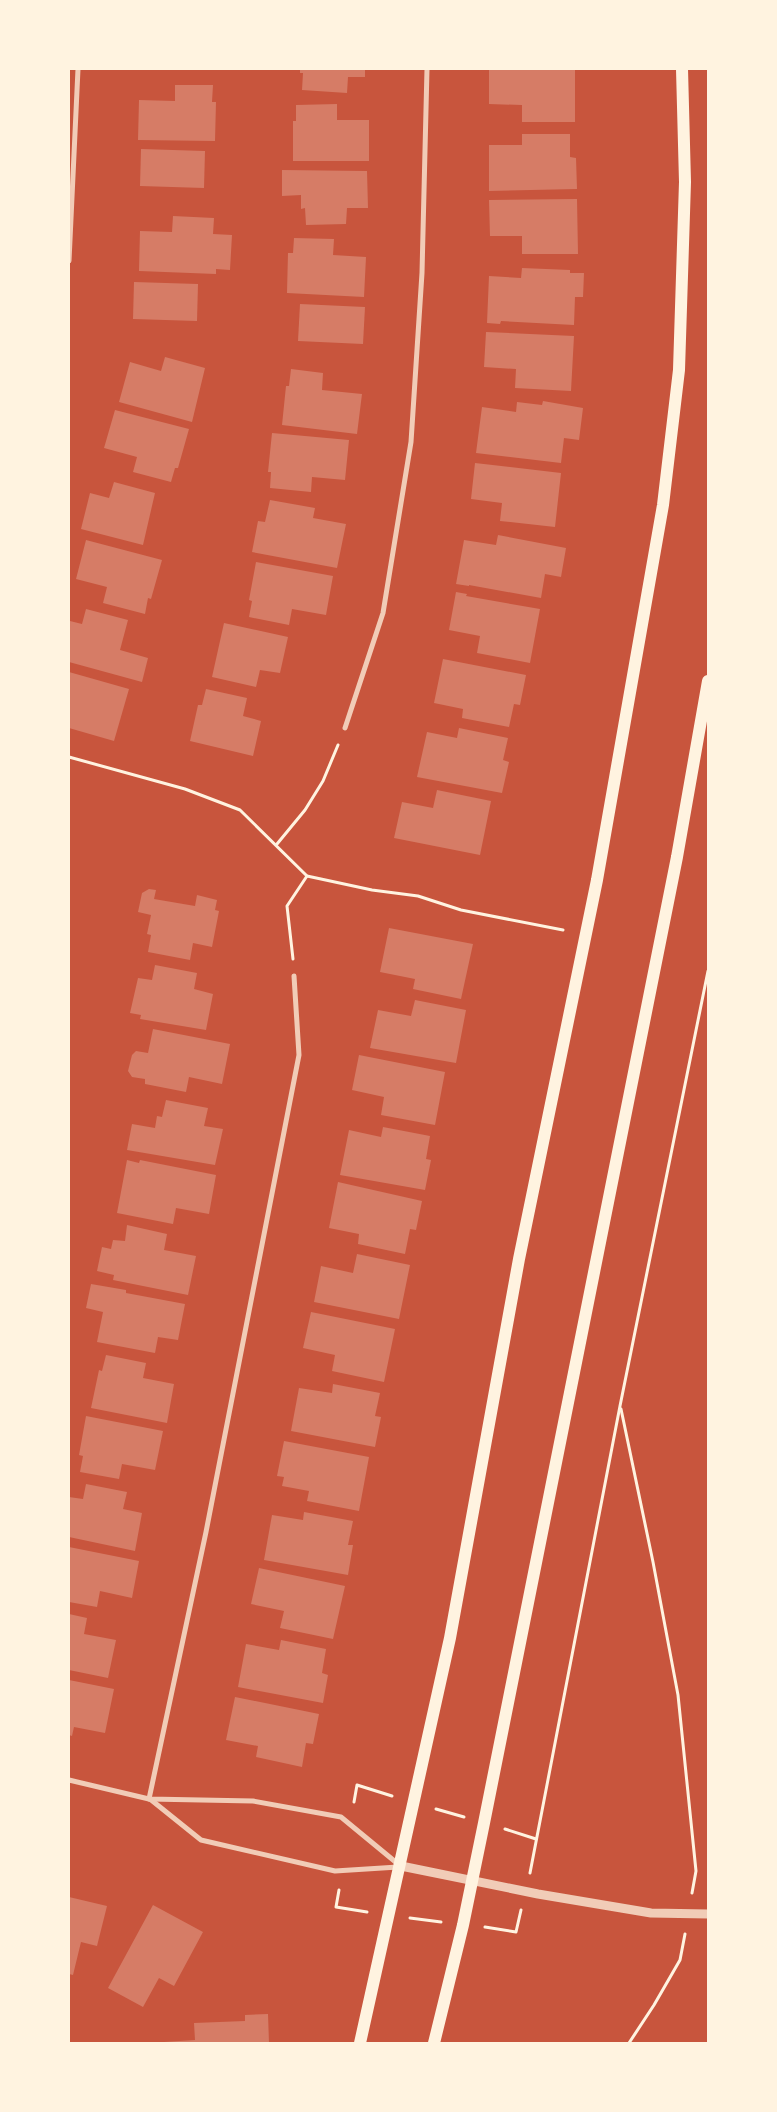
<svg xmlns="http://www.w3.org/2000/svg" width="777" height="2112" font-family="Helvetica,sans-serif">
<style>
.building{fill:#d67c66}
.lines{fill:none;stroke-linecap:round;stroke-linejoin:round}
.path{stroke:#fff3e0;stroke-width:3}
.minor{stroke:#f1ccb7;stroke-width:5}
.tertiary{stroke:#f1ccb7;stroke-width:9}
.primary{stroke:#fff3e0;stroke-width:12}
</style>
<rect width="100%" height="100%" fill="#c8553d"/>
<g class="building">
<polygon points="300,69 365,69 365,77 348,77 347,93 302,90 303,73 300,73"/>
<polygon points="489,69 575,69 575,122 522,122 522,105 489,104"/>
<polygon points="175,85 213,85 212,102 216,102 215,141 138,140 139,100 175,101"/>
<polygon points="337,104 337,120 369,120 369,161 293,161 293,121 296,121 296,105"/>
<polygon points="522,134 570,134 570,157 576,158 577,189 489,191 489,145 522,145"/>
<polygon points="141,149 205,151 204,188 140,186"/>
<polygon points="282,170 367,171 368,208 347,208 346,224 306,225 305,208 301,209 301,195 282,196"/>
<polygon points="577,199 578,254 522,254 522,236 490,236 489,200"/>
<polygon points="173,216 214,218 213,234 232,235 230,270 216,269 216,274 139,271 140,231 172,232"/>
<polygon points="294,238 334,239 333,255 366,257 364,297 287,293 288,253 293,253"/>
<polygon points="522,268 570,270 570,273 584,273 583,297 575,297 574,325 501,321 500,324 487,323 489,276 521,278"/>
<polygon points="134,282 198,284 197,321 133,319"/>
<polygon points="300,304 365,307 363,344 298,341"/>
<polygon points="486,332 574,336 571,391 515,388 516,369 484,367"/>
<polygon points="165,357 205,368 192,422 119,402 130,362 161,371"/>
<polygon points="291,369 323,373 322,390 362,394 357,434 282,425 286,386 289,386"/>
<polygon points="543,401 583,408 579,440 564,438 561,463 476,453 482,407 516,412 517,402 542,405"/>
<polygon points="115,410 189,429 178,468 175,468 171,482 133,472 137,457 104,448"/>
<polygon points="272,433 349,440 345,480 312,477 311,492 270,488 271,472 268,472"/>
<polygon points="475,463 561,473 555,527 500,521 502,503 471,499"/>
<polygon points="114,482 155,493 143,545 81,529 90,493 109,498"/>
<polygon points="270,500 315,508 313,518 346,524 337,568 252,552 258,521 265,522"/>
<polygon points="498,535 566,548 561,577 545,574 541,598 469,585 469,586 456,584 464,540 496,545"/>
<polygon points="86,540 162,560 151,599 148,598 145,614 103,603 107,587 76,579"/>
<polygon points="256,562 333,576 326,615 292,609 289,625 249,617 252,601 249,600"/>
<polygon points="456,592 467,594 466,596 540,609 530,663 477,653 480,636 449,630"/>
<polygon points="86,609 128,620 120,650 148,658 142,682 69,662 69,622 70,621 82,624"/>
<polygon points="224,623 288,637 280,673 260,670 256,687 212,677"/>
<polygon points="443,659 526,675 520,705 514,704 509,727 462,718 463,709 434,703"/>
<polygon points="69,672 129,689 114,741 69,728"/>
<polygon points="206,689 247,698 243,716 261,721 253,756 190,741 198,705 202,705"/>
<polygon points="459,728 508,738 503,760 509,762 502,793 417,777 427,732 457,738"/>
<polygon points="437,790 491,801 480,855 394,838 402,802 433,808"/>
<polygon points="149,889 156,890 154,899 195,906 197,895 217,900 215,910 219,911 212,947 193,943 190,960 148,952 151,935 147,934 151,915 138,912 142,893"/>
<polygon points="389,928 473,944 461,999 413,989 415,979 380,972"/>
<polygon points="155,965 197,973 194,989 213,994 206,1030 140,1019 141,1015 130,1013 138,978 152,980"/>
<polygon points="415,1000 466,1010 456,1063 370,1048 378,1010 411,1016"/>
<polygon points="153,1029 230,1044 222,1084 189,1077 186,1092 145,1084 145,1079 132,1077 128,1071 132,1055 136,1051 148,1053"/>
<polygon points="359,1055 445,1072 435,1125 381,1115 384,1097 352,1090"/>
<polygon points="166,1100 208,1108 204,1126 223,1129 215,1165 127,1150 132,1124 155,1128 157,1116 162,1117"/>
<polygon points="383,1127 430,1136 426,1159 431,1160 425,1190 340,1175 349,1130 381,1137"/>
<polygon points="127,1160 139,1163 140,1160 216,1175 209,1214 176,1208 173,1224 117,1213"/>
<polygon points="338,1182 422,1201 416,1230 410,1229 405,1254 358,1244 359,1234 329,1228"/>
<polygon points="127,1225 167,1234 164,1250 196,1256 188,1295 113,1280 114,1275 97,1271 102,1247 111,1249 113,1240 125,1241"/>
<polygon points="357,1254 410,1265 399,1319 314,1302 321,1266 353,1273"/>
<polygon points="91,1284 126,1290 126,1293 185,1304 178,1340 158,1337 155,1353 97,1342 103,1312 86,1308"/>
<polygon points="311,1312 395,1329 384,1382 332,1371 335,1355 303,1348"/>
<polygon points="106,1355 146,1363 143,1378 174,1384 167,1423 91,1408 99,1370 102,1371"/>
<polygon points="333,1384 380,1393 375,1416 381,1417 375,1447 291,1431 299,1388 332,1393"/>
<polygon points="86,1416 163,1431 155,1470 122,1464 119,1479 80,1472 83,1456 79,1455"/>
<polygon points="284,1441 369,1457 359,1511 307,1501 309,1491 282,1486 284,1477 277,1476"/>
<polygon points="86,1484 127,1492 123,1509 142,1513 135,1551 69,1537 69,1497 83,1499"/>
<polygon points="304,1512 353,1521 348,1545 353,1545 348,1575 264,1560 272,1515 303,1520"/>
<polygon points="69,1547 139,1561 132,1598 100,1591 97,1607 69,1602"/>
<polygon points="259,1568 345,1586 333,1639 280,1628 284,1611 251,1604"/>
<polygon points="69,1614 87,1618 84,1634 116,1640 108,1678 69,1670"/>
<polygon points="281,1640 326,1649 322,1673 328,1675 323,1703 238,1687 246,1644 279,1650"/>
<polygon points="69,1680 114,1689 105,1733 74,1727 72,1736 69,1735"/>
<polygon points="235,1697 319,1714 313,1744 306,1743 302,1767 256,1757 258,1746 226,1740"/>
<polygon points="69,1897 107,1906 97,1946 81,1942 73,1975 69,1974"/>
<polygon points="153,1905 203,1932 174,1986 159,1978 143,2007 108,1988"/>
<polygon points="268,2014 269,2043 164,2043 164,2042 195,2040 194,2023 245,2021 245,2015"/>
</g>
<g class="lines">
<g class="path">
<polyline points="69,757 185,789 240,810 307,876 372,890 418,896 461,910 563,930"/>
<polyline points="277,844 305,810 323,781 338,745"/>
<polyline points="293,959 287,906 307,876"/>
<polyline points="621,1409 653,1562 678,1695 696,1871 692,1893"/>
<polyline points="354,1802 357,1785 392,1796"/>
<polyline points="436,1809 464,1817"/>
<polyline points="505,1829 536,1839"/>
<polyline points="530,1873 620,1406 708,971"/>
<polyline points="339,1890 336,1907 367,1912"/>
<polyline points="410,1918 441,1922"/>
<polyline points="485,1927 516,1932 521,1910"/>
<polyline points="629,2043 654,2005 680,1960 685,1934"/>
</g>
<g class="minor">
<polyline points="69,261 78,69"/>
<polyline points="345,728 383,613 411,442 422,273 427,69"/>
<polyline points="69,1780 149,1799 253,1801 341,1817 398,1864"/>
<polyline points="149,1799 206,1532 299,1055 294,976"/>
<polyline points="150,1799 201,1840 335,1871 398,1867"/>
</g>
<polyline class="tertiary" points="401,1866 538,1894 651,1913 708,1914"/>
<g class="primary">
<polyline points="360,2043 450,1638 519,1259 597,880 663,505 679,370 685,182 682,69"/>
<polyline points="434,2043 463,1925 484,1823 677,857 708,681"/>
</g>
</g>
<rect width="777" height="2112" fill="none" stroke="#fff3e0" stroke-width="140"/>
</svg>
